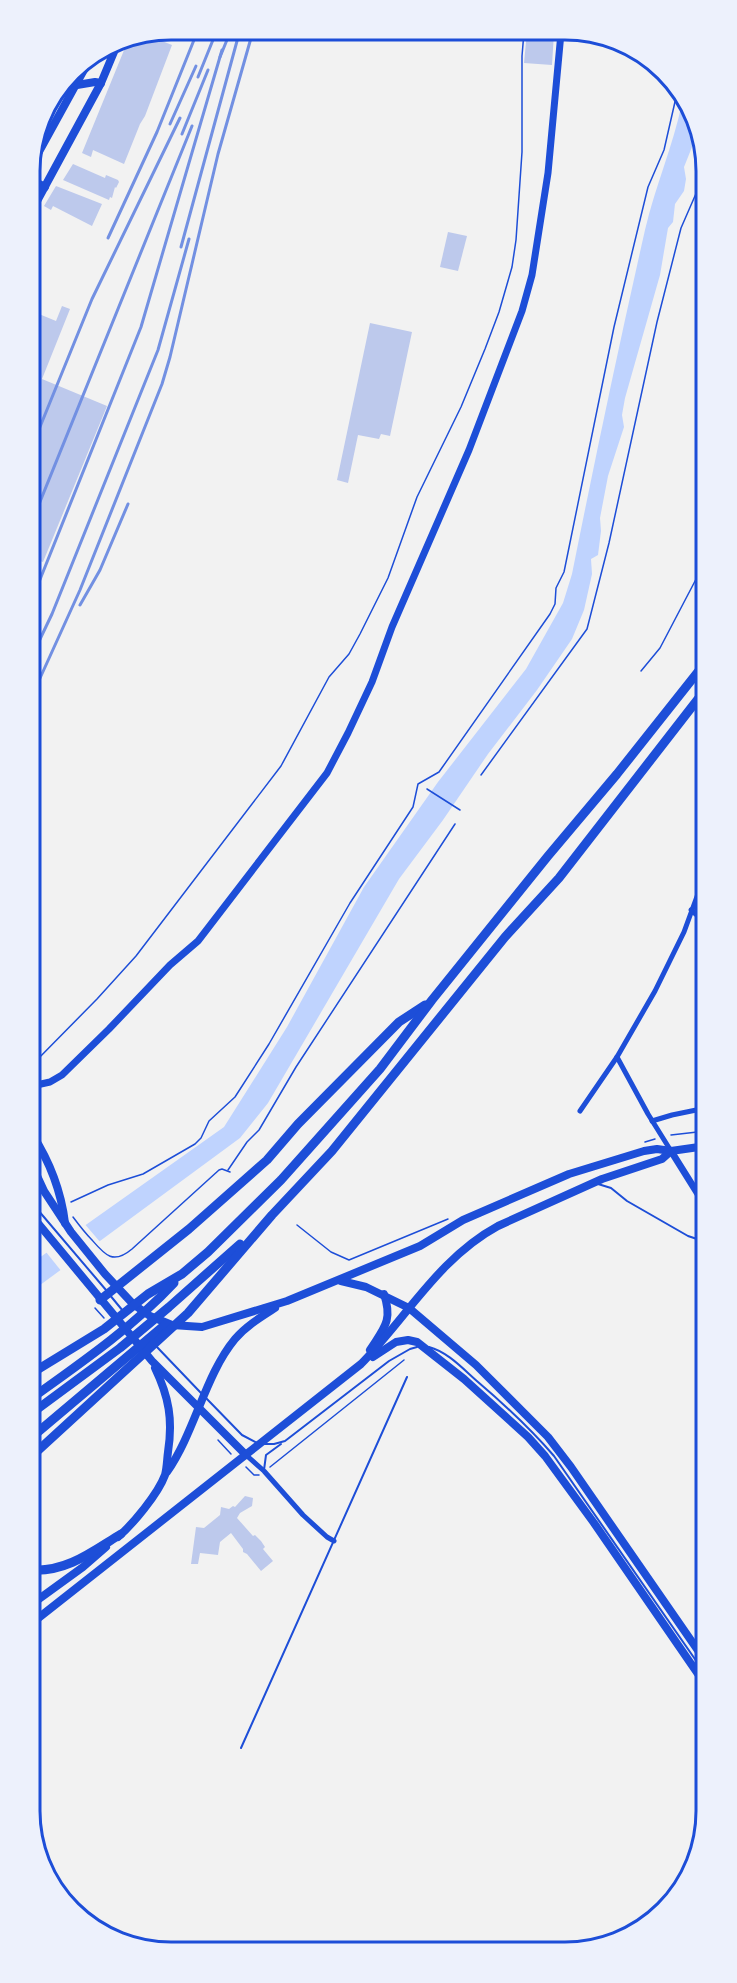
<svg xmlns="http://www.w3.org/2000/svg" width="737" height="1983" font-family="'Sofia Sans Condensed',sans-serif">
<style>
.water{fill:#bfd3fe}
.pier{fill:#f2f2f2}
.building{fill:#bdc9ec}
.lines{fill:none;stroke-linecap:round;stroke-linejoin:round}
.path{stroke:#1d4ed8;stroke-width:1.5}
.service{stroke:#1d4ed8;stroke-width:2}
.minor{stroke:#1d4ed8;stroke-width:5}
.tertiary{stroke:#1d4ed8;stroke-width:7}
.secondary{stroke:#1d4ed8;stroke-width:8}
.trunk{stroke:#1d4ed8;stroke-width:9}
.rail{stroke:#7290e2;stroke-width:3}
.rim{fill:none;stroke:#1d4ed8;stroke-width:3}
</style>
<rect width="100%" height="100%" fill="#f2f2f2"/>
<path class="water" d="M682,103l16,29 -14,35 2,12 -2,12 -9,13 -2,18 -5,6 -8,47 -35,123 -3,17 2,12 -16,49 -8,42 1,13 -3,24 -7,4 1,15 -8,36 -12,29 -35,51 -49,64 -45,66 -44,59 -131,224 -28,35 -208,153v-28l192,-136 63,-100 77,-140 74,-105 88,-113 37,-66 9,-29c23,-115 47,-229 73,-344 10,-43 28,-84 37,-127z"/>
<polygon class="pier" points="83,1222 101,1243 62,1272 46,1252"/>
<g class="building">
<polygon points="527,32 554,33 552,65 524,63"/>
<polygon points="147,35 172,45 145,116 140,124 124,164 93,150 91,157 82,153 129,38"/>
<polygon points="73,164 105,178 106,175 118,180 119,182 116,188 115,187 112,198 110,197 109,200 63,180"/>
<polygon points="56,186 102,204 92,226 53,206 51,210 44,206"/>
<polygon points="448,232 467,236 458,271 440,267"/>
<polygon points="62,306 70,309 42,379 107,406 43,562 31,558 31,329 35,317 39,314 56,321"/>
<polygon points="370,323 412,332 390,436 381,434 379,439 358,435 348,483 337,480"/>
<polygon points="245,1496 253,1498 252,1506 240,1513 237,1518 253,1536 255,1535 261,1541 265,1547 263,1549 273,1561 261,1571 247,1554 243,1552 243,1549 231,1533 220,1542 218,1555 200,1553 198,1564 191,1564 196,1527 204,1528 220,1515 221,1507 229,1509 233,1506 235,1507"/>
</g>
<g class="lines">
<g class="path">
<polyline points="641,671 660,648 705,562"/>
<polyline points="481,775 587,629 609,543 657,322 681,228 698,189 704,186"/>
<polyline points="427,789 460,810"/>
<polyline points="32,1065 97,999 136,956 281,766 329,677 349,654 360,634 388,578 417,497 461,407 485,349 499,312 512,267 516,240 522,152 522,56 524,32"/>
<polyline points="671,1135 706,1131"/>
<polyline points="645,1142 655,1139"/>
<polyline points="696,1166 701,1159 706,1159"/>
<polyline points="697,1166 706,1165"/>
<polyline points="228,1170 247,1142 259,1130 296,1067 455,824"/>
<polyline points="71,1202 108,1185 143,1174 195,1144 201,1138 209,1121 235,1097 269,1044 350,903 413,807 418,784 439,772 550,614 555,604 556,588 564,572 614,327 648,187 664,150 677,93"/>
<path d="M73,1217c6,8 12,16 19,23 13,15 21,25 40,9l87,-79 3,-1 8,3"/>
<polyline points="297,1225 331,1252 349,1260 448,1219"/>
<polyline points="32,1242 38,1237"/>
<polyline points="95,1308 104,1318"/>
<polyline points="218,1440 231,1454"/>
<polyline points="246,1467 254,1475 259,1475"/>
<polyline points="270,1467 404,1360"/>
</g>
<g class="service">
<polyline points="598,1184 611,1188 627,1201 688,1236 697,1239 706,1237"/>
<polyline points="32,1203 106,1290"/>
<polyline points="109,1294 123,1311"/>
<polyline points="156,1346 201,1393"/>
<path d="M429,1347c19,5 34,22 49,35 27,23 52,46 76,74l152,219"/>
<polyline points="205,1397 242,1435 257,1443"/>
<polyline points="263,1444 274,1444 285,1441 389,1361 410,1349 417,1347"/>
<polyline points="264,1470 266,1455 281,1444"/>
<polyline points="241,1748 407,1377"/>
</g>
<g class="minor">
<polyline points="58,91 76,85"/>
<polyline points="691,910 705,922"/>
<polyline points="617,1057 648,1114 671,1151"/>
<polyline points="580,1111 617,1057 655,991 684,932 699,891 705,860"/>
<polyline points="652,1121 672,1115 706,1108"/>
<polyline points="246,1455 264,1471 303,1515 327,1537 334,1541"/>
</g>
<g class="tertiary">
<polyline points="32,1086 50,1082 62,1075 109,1029 170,965 198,941 327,773 348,733 372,682 392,627 469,450 522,311 532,275 548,173 561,33"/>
<polyline points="671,1151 706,1207"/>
</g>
<g class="secondary">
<polyline points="77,85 95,82 101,83"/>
<polyline points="30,168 91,57"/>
<polyline points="30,179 45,187"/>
<polyline points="30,214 101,83 119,40"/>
<path d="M32,1134c18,28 29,56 33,89"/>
<polyline points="32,1165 44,1191 71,1232 105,1274 133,1304 150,1316 172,1325 202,1327 287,1301 420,1246 463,1220 569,1174 644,1151 657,1149 671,1151 706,1146"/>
<polyline points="32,1216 152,1361 246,1455"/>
<polyline points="341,1281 366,1287 409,1308 476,1365 548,1437 571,1467 706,1662"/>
<path d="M370,1350c14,-22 23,-29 14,-56"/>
<polyline points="373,1357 396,1342 408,1340 417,1342 464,1379 528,1437 545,1456 594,1523 707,1687"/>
<path d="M167,1472c28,-40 38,-97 68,-133 11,-13 26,-22 40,-31"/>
<path d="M118,1537c15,-13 40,-43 47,-62 2,-7 2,-16 3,-23 5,-32 1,-55 -13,-84"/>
<polyline points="32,1604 83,1567 106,1547"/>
<path d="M32,1623l329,-259c46,-47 78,-106 137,-138l104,-47 60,-20 9,-8"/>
</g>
<g class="trunk">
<polyline points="100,1300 189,1229 267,1160 298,1124 399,1022 425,1005"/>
<polyline points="32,1373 104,1329 148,1294 182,1274 208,1252 281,1180 380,1069 432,1000 548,856 617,774 705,663"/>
<path d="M32,1398c49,-35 101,-71 142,-115"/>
<polyline points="32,1413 120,1348 169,1307 240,1244"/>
<polyline points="32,1437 166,1324"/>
<polyline points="32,1456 188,1313 272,1215 332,1151 505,937 559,878 705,690"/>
<path d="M32,1570c35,2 61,-19 89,-36"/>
</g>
<g class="rail">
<polyline points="220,57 231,30"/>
<polyline points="198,77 217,30"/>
<polyline points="170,124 196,66"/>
<polyline points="182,134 208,70"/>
<polyline points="108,238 157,132 198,30"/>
<polyline points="181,247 240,30"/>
<polyline points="31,449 92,299 180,118"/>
<polyline points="31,524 192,126"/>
<polyline points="31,602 141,327 222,50"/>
<polyline points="80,605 100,570 128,504"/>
<polyline points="31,658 52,614 158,350 189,239"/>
<polyline points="31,698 80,590 162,384 170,357 218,154 253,31"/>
</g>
</g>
<path d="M0 0H737V1983H0ZM171 40H565A131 131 0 0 1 696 171V1811A131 131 0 0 1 565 1942H171A131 131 0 0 1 40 1811V171A131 131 0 0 1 171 40Z" fill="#edf1fc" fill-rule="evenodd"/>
<path class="rim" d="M171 40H565A131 131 0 0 1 696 171V1811A131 131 0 0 1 565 1942H171A131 131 0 0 1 40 1811V171A131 131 0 0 1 171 40Z"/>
</svg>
